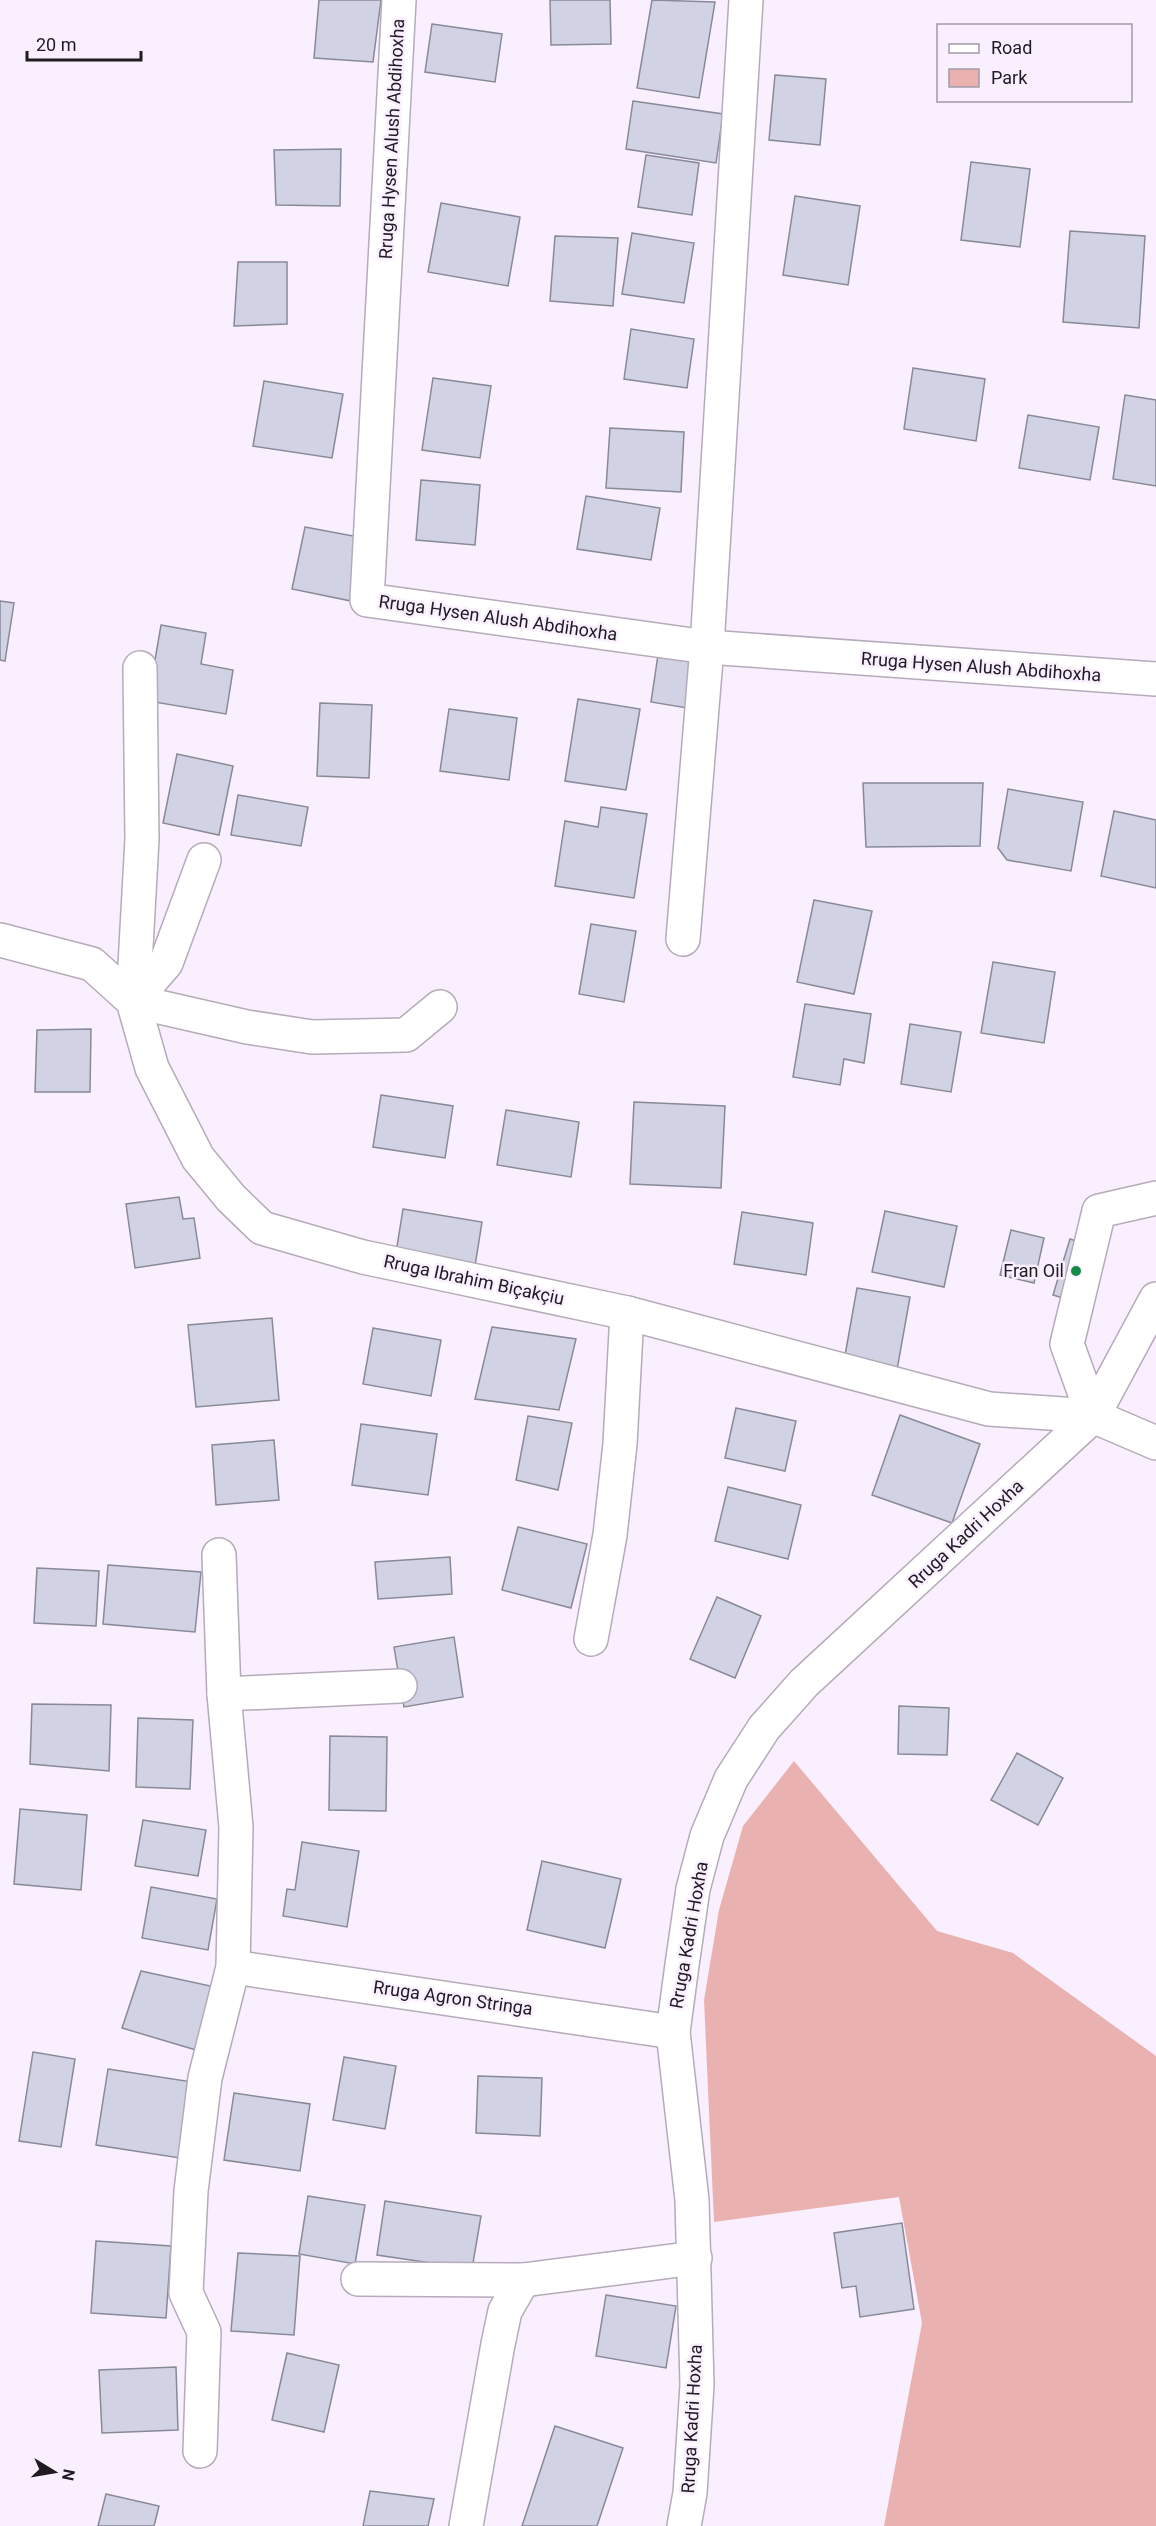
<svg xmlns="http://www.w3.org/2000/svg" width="1156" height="2526" font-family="Roboto,sans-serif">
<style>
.green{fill:#e9b2b0}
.building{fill:#d1d3e4;stroke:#888999;stroke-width:1.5}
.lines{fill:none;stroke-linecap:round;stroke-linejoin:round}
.minor-casing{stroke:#b5abb9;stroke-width:36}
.major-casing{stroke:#b5abb9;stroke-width:36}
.minor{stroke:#fff;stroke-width:33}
.major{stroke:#fff;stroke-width:33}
.poi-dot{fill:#128b46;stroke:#faefff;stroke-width:2}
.labels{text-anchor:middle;stroke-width:5;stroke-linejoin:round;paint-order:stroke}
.street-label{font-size:18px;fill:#1f1b21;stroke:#faefff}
.poi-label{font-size:18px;fill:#1f1b21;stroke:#faefff;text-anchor:end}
</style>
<rect width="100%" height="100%" fill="#faefff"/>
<polygon class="green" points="794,1761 937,1931 1013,1953 1156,2056 1156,2526 884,2526 922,2323 899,2197 714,2222 704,2000 719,1910 743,1826"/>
<g class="building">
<polygon points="319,0 381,0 373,62 314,58"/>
<polygon points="550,0 610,0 611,44 551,45"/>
<polygon points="652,0 715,2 699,98 637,88"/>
<polygon points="432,24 502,34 495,82 425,72"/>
<polygon points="775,75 826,79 820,145 769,140"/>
<polygon points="633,101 723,114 716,163 626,149"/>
<polygon points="341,149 340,206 276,205 274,150"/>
<polygon points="646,155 699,163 692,215 638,207"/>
<polygon points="971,162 1030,169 1020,247 961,240"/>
<polygon points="795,196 860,206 848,285 783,275"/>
<polygon points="441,203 520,217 508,286 428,272"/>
<polygon points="1070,231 1145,236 1139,328 1063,322"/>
<polygon points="632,233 694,243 684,303 622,294"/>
<polygon points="555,236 618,238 613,306 550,301"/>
<polygon points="238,262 287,262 287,324 234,326"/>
<polygon points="631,329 694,339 687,388 624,379"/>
<polygon points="913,368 985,379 976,441 904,429"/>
<polygon points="433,378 491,386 480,458 422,450"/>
<polygon points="264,381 343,394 332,458 253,446"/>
<polygon points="1125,395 1156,400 1156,486 1113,479"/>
<polygon points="1028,415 1099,427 1090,480 1019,468"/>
<polygon points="610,428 684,432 681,492 606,488"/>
<polygon points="421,480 480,485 475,545 416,540"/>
<polygon points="586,496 660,508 651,560 577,549"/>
<polygon points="305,527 364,538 351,601 292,589"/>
<polygon points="0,601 14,603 5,661 0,660"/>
<polygon points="161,625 206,633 201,664 233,670 226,714 148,701"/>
<polygon points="658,655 695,660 687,708 651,702"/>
<polygon points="578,699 640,709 626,790 565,781"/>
<polygon points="320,703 372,705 369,778 317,776"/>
<polygon points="449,709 517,718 509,780 440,771"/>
<polygon points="177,754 233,766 219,835 163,823"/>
<polygon points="863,783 983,783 980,846 866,847"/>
<polygon points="1008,789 1083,802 1071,871 1007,860 998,848"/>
<polygon points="238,795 308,807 301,846 231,835"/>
<polygon points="601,807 647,814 634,898 555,886 565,821 598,827"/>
<polygon points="1114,811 1156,820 1156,888 1101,876"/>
<polygon points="814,900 872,911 854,994 797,982"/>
<polygon points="591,924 636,931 624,1002 579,994"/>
<polygon points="993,962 1055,972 1044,1043 981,1033"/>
<polygon points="805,1004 871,1014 864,1063 844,1059 840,1085 793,1077"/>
<polygon points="910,1024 961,1032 951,1092 901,1084"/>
<polygon points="91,1029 90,1092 35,1092 37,1030"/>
<polygon points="381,1095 453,1106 445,1158 373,1147"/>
<polygon points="634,1102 725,1106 721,1188 630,1184"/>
<polygon points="506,1110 579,1122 571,1177 497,1165"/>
<polygon points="179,1197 183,1219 194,1218 200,1258 135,1268 126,1204"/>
<polygon points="403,1209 482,1222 474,1272 395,1259"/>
<polygon points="885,1211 957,1226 944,1287 872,1272"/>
<polygon points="742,1212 813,1223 806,1275 734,1264"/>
<polygon points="1011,1230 1044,1238 1034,1283 1000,1275"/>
<polygon points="1070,1239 1099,1248 1082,1304 1053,1295"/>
<polygon points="857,1288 910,1297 897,1370 844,1361"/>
<polygon points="272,1318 279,1400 196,1407 188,1325"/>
<polygon points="492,1327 576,1339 559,1410 475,1399"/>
<polygon points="373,1328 441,1340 431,1396 363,1384"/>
<polygon points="736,1408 796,1421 785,1471 725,1458"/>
<polygon points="900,1415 980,1444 952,1523 872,1495"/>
<polygon points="528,1416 572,1423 558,1490 516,1480"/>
<polygon points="361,1424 437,1434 428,1495 352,1485"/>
<polygon points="274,1440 279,1500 216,1505 212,1445"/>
<polygon points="728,1487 801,1505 788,1559 715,1541"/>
<polygon points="518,1527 587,1544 571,1608 502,1590"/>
<polygon points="450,1557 452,1594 378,1599 375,1562"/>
<polygon points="108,1565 201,1572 195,1632 103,1624"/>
<polygon points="37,1568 99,1571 96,1626 34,1623"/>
<polygon points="717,1597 761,1616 735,1678 690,1659"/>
<polygon points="454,1637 463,1697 404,1707 394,1647"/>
<polygon points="32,1704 111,1705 109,1771 30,1764"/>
<polygon points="899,1706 949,1708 947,1755 898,1754"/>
<polygon points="138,1718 193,1720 190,1789 136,1787"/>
<polygon points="330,1736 387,1737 386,1811 329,1810"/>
<polygon points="1017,1753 1063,1778 1038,1825 991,1800"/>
<polygon points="20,1809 87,1815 81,1890 14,1884"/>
<polygon points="143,1820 206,1830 198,1876 135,1866"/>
<polygon points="302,1842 359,1851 347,1927 283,1916 287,1889 295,1890"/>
<polygon points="542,1861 621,1879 605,1948 527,1930"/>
<polygon points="151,1887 217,1899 208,1950 142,1938"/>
<polygon points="141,1971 215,1987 196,2050 122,2028"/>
<polygon points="33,2052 75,2059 61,2147 19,2141"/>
<polygon points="344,2057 396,2066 385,2129 333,2120"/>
<polygon points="108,2069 199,2083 180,2158 96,2145"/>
<polygon points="478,2076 542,2078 540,2136 476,2133"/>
<polygon points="234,2093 310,2104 300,2171 224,2160"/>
<polygon points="308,2196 365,2205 355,2264 299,2254"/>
<polygon points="385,2201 481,2216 472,2269 377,2255"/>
<polygon points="902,2223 914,2309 860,2317 856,2286 842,2288 834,2233"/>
<polygon points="96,2241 171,2246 166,2318 91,2313"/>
<polygon points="238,2253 300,2256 294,2335 231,2331"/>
<polygon points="606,2295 676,2306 666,2368 596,2356"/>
<polygon points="287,2353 339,2365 324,2432 272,2420"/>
<polygon points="176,2367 178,2430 102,2433 99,2370"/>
<polygon points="555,2426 623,2448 597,2526 522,2526"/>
<polygon points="370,2491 434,2499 428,2526 363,2526"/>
<polygon points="106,2494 159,2506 154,2526 98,2526"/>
</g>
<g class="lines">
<g class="minor-casing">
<g id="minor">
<polyline points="399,0 367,600 707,647 1156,679"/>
<polyline points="683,939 707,647 746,0"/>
<polyline points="0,940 92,964 133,1001 152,1068 198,1158 231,1198 262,1228 363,1257 627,1313 989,1409 1093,1416 1156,1443"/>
<polyline points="133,1001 142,839 140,668"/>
<polyline points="133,1001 247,1027 312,1037 406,1035 440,1007"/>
<polyline points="133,1001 166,963 204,860"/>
<polyline points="1093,1416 1067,1344 1099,1211 1156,1198"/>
<polyline points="591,1639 610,1535 620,1444 627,1313"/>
<polyline points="224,1694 400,1686"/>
<polyline points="233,1967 673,2032"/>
<polyline points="358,2279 523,2280 695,2258"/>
<polyline points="200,2451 204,2332 186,2293 191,2191 205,2078 233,1967 236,1827 224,1694 219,1555"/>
<polyline points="466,2526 498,2344 505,2311 523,2280"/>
</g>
</g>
<g class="major-casing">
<polyline id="major" points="684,2526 690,2493 697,2385 692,2200 673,2032 682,1965 693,1889 707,1836 731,1779 764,1728 804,1683 1093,1416 1156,1299"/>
</g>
<use href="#minor" class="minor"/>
<use href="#major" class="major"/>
</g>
<circle class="poi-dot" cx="1076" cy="1271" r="6"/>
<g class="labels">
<g class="street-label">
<text transform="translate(392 139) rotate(-87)" y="6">Rruga Hysen Alush Abdihoxha</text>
<text transform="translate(498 618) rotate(8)" y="6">Rruga Hysen Alush Abdihoxha</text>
<text transform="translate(981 667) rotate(4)" y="6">Rruga Hysen Alush Abdihoxha</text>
<text transform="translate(474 1280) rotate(12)" y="6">Rruga Ibrahim Biçakçiu</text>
<text transform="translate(966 1534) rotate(-43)" y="6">Rruga Kadri Hoxha</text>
<text transform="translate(689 1935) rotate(-80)" y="6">Rruga Kadri Hoxha</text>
<text transform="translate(453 1998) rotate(8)" y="6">Rruga Agron Stringa</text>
<text transform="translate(692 2419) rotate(-87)" y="6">Rruga Kadri Hoxha</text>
</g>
<g class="poi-label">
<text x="1064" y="1277">Fran Oil</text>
</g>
</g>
<rect x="937" y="24" width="195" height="78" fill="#faefff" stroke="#a29aa6" stroke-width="1.5"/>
<rect x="949" y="44" width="30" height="9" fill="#ffffff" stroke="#a29aa6" stroke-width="1.5"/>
<text x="991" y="54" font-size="18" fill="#1f1b21">Road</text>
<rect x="949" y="69" width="30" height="18" fill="#e9b2b0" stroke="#a29aa6" stroke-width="1.5"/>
<text x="991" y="84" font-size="18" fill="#1f1b21">Park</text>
<g transform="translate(54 2472) rotate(101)" stroke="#faefff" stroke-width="4.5" paint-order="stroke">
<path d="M0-4.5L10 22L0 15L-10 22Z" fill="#1f1b21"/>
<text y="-9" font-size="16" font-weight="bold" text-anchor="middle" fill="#1f1b21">N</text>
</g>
<path d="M27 51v9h114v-9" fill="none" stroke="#1f1b21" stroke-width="3"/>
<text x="36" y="51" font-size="18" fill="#1f1b21" stroke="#faefff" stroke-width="4.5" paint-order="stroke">20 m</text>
</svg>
